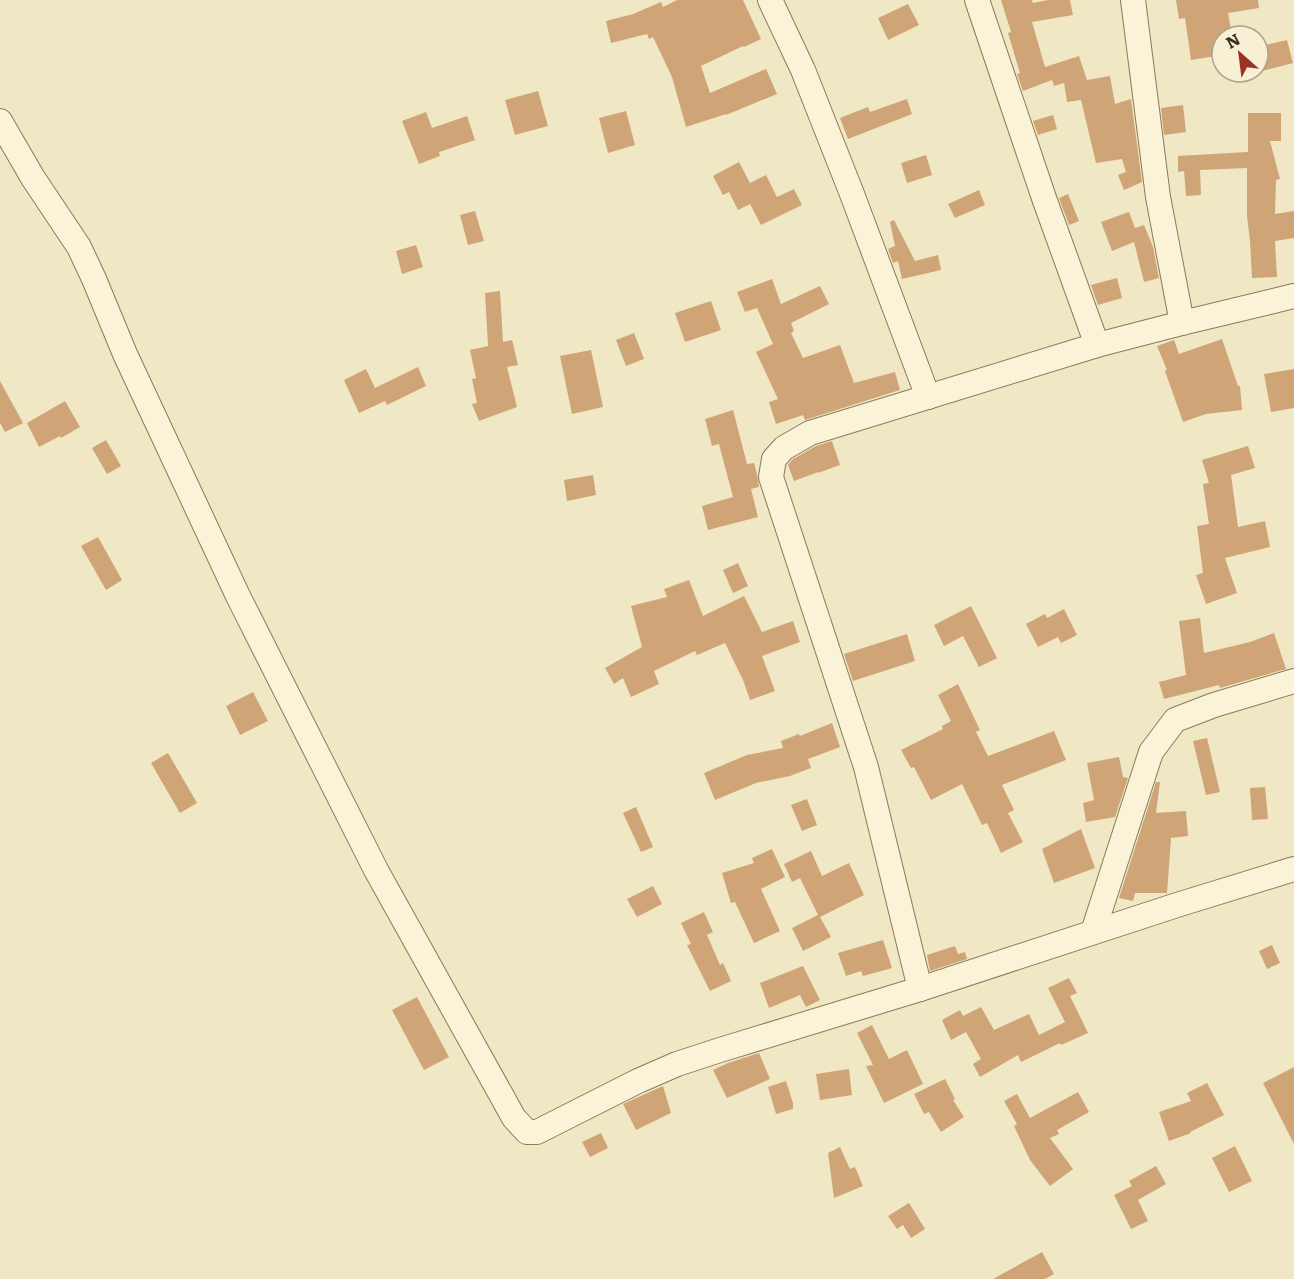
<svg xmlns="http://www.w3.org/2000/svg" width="1294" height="1279" font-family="Literata,serif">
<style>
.building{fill:#cfa578}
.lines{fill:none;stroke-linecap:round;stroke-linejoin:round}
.minor-casing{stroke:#8b7959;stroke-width:26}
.minor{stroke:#faf3d8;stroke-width:24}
</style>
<rect width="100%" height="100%" fill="#f0e7c4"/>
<g class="building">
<polygon points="677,0 743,0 761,39 744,47 743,46 701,66 710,93 766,69 777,94 726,115 726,114 686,127 672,77 653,37 649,39 647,34 611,43 606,21 633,14 661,2 663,7"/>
<polygon points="1001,0 1032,0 1033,3 1048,0 1070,0 1073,15 1032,22 1045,67 1079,56 1087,80 1110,76 1115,104 1131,99 1142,182 1124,190 1118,175 1126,172 1122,159 1096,163 1081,100 1067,102 1064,83 1054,86 1052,80 1023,91 1017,74 1020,73 1008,33 1011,32"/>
<polygon points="1176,0 1258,0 1259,8 1228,13 1232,36 1222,36 1222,55 1191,60 1185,18 1179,19"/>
<polygon points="908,4 919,25 888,40 878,18"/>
<polygon points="1287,40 1293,63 1258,72 1258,47"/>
<polygon points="538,91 548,126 515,135 505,100"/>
<polygon points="907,99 912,114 848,139 840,118 868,107 870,112"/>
<polygon points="1183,105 1186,132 1164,135 1161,108"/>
<polygon points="626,111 635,145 608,153 599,118"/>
<polygon points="426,112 432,128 467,116 475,140 439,152 440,156 419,164 402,121"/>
<polygon points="1248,113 1281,113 1281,141 1270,141 1280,179 1276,180 1275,214 1294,211 1294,238 1275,241 1277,277 1252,278 1250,241 1247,216 1247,168 1200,170 1201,195 1186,196 1184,171 1178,172 1178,156 1248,152"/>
<polygon points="1053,115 1057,129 1038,135 1033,121"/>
<polygon points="926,155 932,175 907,183 901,163"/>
<polygon points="739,162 750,183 766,175 777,197 794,189 802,205 761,225 750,204 738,210 729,192 723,195 713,176"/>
<polygon points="979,190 985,205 955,218 948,204"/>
<polygon points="1068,194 1079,221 1069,225 1059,198"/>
<polygon points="475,211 484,241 468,245 460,215"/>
<polygon points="1129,212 1135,228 1144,225 1153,247 1159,278 1144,282 1134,242 1112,251 1101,222"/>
<polygon points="894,220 915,261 938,255 941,270 902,279 898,261 893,263 888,249 895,246 890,222"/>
<polygon points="416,245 423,267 402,274 396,251"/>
<polygon points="1117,278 1122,298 1098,305 1091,285"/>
<polygon points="772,279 781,304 820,286 829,304 791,323 794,331 791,333 803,358 840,345 854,383 895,372 900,390 805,420 803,415 776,424 769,402 778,399 756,352 773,344 757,308 745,312 737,292"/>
<polygon points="500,291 503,342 512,340 518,365 507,367 517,407 479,421 472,404 477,403 472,379 476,378 470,350 488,346 485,293"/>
<polygon points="711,301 721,330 685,342 675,313"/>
<polygon points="634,333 644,359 626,366 616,340"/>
<polygon points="1222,339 1238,386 1240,386 1242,410 1206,414 1183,422 1165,371 1167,370 1157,346 1174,340 1179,354"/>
<polygon points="591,350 603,407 572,414 560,356"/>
<polygon points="418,367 426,386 387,405 385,401 359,413 344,380 366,369 375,388"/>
<polygon points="1294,369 1294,408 1271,412 1264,374"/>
<polygon points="0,381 23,423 5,432 0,423"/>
<polygon points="65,401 80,427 61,438 60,436 39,447 27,423"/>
<polygon points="733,410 747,464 754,463 757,474 759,487 751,489 758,517 708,530 702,506 733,497 719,444 712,446 705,419"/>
<polygon points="106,440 121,466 107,474 92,448"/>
<polygon points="832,441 840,465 818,473 818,472 794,481 788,465 793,459 816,446"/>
<polygon points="1248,446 1255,468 1231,475 1238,527 1265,521 1270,547 1225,558 1237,593 1206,604 1196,575 1203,573 1197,526 1209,524 1203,484 1209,483 1202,460"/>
<polygon points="593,475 596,495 567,501 564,480"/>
<polygon points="98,537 122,580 106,590 81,546"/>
<polygon points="738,563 748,586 733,593 723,570"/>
<polygon points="689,580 703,616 744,596 762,632 793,621 800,642 762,656 775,691 750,700 743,680 725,643 697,655 695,651 654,671 659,684 631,697 623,678 614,684 605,668 642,647 631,606 667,597 664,589"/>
<polygon points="971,606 997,658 979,667 963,636 944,646 934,625"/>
<polygon points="1064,609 1077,635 1061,643 1058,637 1038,647 1026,624 1045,614 1047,618"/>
<polygon points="1200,618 1204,653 1250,642 1274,633 1286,669 1220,688 1219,685 1164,699 1159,682 1186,675 1179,621"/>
<polygon points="907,634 915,661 853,681 844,654"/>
<polygon points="958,684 980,730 976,732 988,756 1054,731 1066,760 1002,785 1014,810 1008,813 1023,842 1001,853 987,823 982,825 962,784 931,800 914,767 911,768 901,750 943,729 942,726 951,721 938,695"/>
<polygon points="253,692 268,721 240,735 226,706"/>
<polygon points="832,723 840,747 808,759 811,768 790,776 756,783 715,800 704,773 747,755 783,748 781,741 799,734 800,736"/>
<polygon points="1207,738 1220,792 1206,795 1193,741"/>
<polygon points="168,753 197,803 180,813 151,763"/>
<polygon points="1119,757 1123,777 1128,778 1115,817 1086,822 1083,803 1094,800 1087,763"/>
<polygon points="1156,782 1160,782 1156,813 1186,811 1188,836 1171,838 1167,893 1135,893 1133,901 1119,898"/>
<polygon points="1265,787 1268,819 1252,820 1250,788"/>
<polygon points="807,799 817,825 802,831 791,805"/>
<polygon points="636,807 653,847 641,852 623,813"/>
<polygon points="1081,829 1095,868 1054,883 1042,849"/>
<polygon points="772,849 785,877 761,889 780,931 754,943 735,902 731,903 722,873 754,863 752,858"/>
<polygon points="811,851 822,876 849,863 864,895 820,917 831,937 803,951 792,928 818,915 800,878 792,882 784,864"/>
<polygon points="653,886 662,904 637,917 627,899"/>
<polygon points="704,912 713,932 707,935 720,965 723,963 731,981 710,991 687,945 691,944 681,923"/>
<polygon points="883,940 892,968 863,976 861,971 846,976 838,953"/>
<polygon points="1272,945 1280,963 1267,969 1259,951"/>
<polygon points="955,946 958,954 965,952 967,959 930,971 927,955"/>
<polygon points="803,966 820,1000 806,1007 800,995 769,1008 760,983"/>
<polygon points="1069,978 1077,993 1070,996 1088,1033 1061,1045 1060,1043 1021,1062 1018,1055 980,1077 973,1064 981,1059 966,1032 951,1040 942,1020 960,1010 963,1016 981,1007 994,1030 1029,1014 1039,1035 1065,1022 1048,988"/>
<polygon points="417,997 449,1057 424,1070 392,1010"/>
<polygon points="872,1025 889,1059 907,1050 923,1084 884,1103 866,1066 873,1065 857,1033"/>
<polygon points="759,1053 770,1079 727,1098 713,1070 728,1063"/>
<polygon points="1294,1067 1294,1144 1263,1083"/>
<polygon points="849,1069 852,1095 820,1100 816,1074"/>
<polygon points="945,1079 955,1099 953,1100 964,1117 941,1132 929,1112 924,1114 914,1094"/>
<polygon points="786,1081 793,1103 793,1109 776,1114 768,1087"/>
<polygon points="1207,1083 1224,1115 1190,1132 1191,1133 1169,1141 1159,1112 1191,1101 1187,1093"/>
<polygon points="663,1086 671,1113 636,1130 623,1104"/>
<polygon points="1078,1092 1089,1112 1057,1130 1059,1134 1050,1138 1073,1169 1050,1186 1030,1160 1014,1126 1017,1124 1004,1101 1017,1094 1030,1118"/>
<polygon points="601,1133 608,1148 590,1157 582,1142"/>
<polygon points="1235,1146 1252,1181 1229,1192 1212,1158"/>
<polygon points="840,1147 850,1169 855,1167 863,1186 834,1198 828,1153"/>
<polygon points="1156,1166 1166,1184 1138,1200 1148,1221 1131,1229 1114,1195 1132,1186 1129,1181"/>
<polygon points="909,1203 925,1229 911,1238 903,1225 897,1229 888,1216"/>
<polygon points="1042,1252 1054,1274 1045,1279 993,1279"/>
</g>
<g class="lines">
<g class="minor-casing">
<g id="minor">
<polyline points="770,0 803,70 852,194 928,397"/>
<polyline points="977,0 1044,198 1097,345"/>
<polyline points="1133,0 1158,197 1182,323"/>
<polyline points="0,121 33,178 79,247 94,279 125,354 238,596 376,870 514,1118 527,1132 537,1132 638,1081 677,1064 720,1050 920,989 1177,905 1294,869"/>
<polyline points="1093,932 1151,752 1175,720 1214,705 1294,681"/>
<polyline points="920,989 866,767 771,477 774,459 784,448 810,433 1097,345 1182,323 1294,296"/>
</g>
</g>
<use href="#minor" class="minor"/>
</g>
<g transform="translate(1240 54) rotate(332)"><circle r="28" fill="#f7f0d4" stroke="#aca38b" stroke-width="1.5"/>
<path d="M0-4.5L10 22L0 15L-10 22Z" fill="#9c3227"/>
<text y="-9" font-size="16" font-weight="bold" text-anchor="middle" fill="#3b2f1e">N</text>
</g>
</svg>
